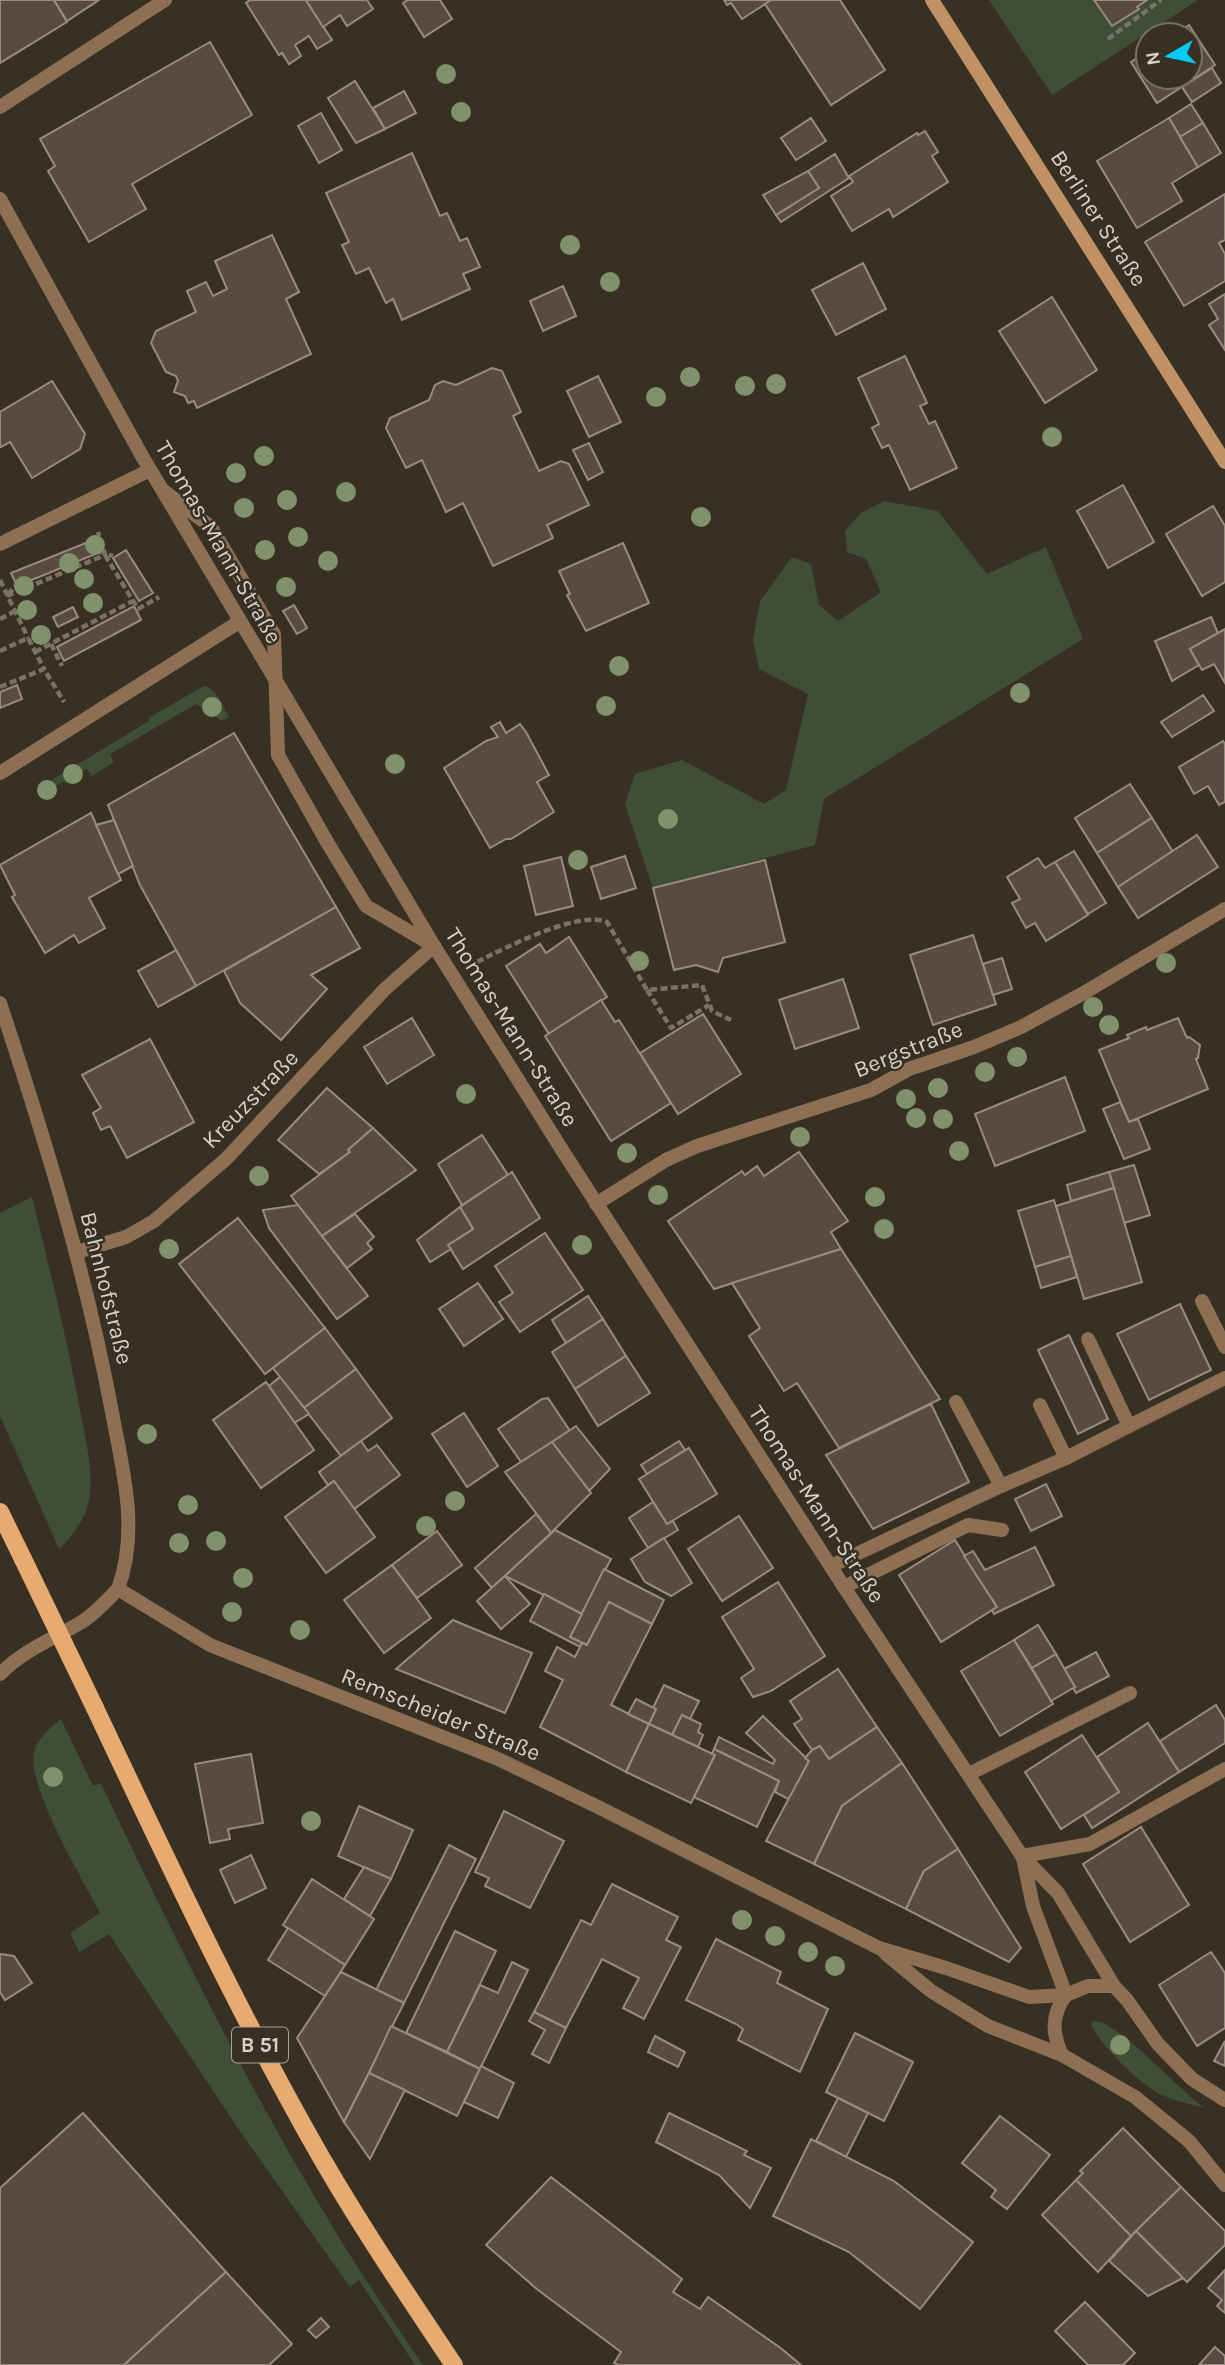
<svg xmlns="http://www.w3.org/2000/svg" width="1225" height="2365" font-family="Karla,sans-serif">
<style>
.green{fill:#3f4e37}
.building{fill:#584c40;stroke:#998c7e;stroke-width:2}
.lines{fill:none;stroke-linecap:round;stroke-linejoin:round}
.path{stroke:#797367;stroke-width:4.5;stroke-dasharray:7 3.5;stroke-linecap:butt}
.service{stroke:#8d6f54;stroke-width:14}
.minor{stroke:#8d6f54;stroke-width:14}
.tertiary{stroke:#8d6f54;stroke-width:14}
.secondary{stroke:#c09165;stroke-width:14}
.primary{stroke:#e7ab72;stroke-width:18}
.primary-bridge{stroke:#e7ab72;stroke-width:18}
.tree{fill:#80926b}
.labels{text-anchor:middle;stroke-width:5;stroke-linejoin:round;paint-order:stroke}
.shield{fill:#383123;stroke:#a7a197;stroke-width:2}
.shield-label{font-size:21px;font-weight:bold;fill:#d6d1c9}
.street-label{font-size:23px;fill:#d6d1c9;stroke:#383123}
</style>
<rect width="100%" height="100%" fill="#383123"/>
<g class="green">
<polygon points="989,0 1198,0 1052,95"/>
<polygon points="884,501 938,511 987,574 1046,547 1083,639 824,799 815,845 653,888 625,804 635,774 682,760 764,804 786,790 808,694 759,669 753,639 760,601 792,557 811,564 819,605 838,621 881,592 866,559 847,552 845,531 861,513"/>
<path d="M204,686c12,2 19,20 25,31l-7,4 -26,-17 -86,50 4,8 -22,14 -5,-7 -11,6 -4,9 -9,-2 -19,12 -4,-7 109,-66 1,-4z"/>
<path d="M32,1197c17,70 35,141 48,213 5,28 14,61 9,90 -3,18 -17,37 -30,49l-59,-133v-203z"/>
<path d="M61,1719l32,67 8,-3c68,145 139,288 221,426 31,53 66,105 101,156h-8l-56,-85 -9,7 -111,-157 -130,-196 -30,18 -9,-19 30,-20c-17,-33 -74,-128 -66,-161 3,-13 17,-25 27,-33z"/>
<path d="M1093,2021c26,-1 85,70 112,87 -14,-4 -30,-7 -43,-13 -22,-11 -61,-48 -71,-71z"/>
</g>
<g class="building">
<polygon points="0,0 54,0 67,22 0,63"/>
<polygon points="54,0 99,0 67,21"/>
<polygon points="250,0 306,0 332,40 317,49 309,36 295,45 301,56 289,64 282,53 279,55 246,3"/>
<polygon points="306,0 367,0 373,9 347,26 340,15 323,27"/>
<polygon points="408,0 440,0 452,19 424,37 403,3"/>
<polygon points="724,0 769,0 770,1 742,19 731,3 727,5"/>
<polygon points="771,0 840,0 885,70 831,105 765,4"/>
<polygon points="1094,0 1147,0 1137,7 1139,9 1112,26"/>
<polygon points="1189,25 1215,65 1157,103 1131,62 1148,51 1148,77 1190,77 1190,35 1173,35"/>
<polygon points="210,42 252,115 132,184 146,209 89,242 48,171 55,166 40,139"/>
<polygon points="1212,68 1221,83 1192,102 1182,87"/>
<polygon points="355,81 385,129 356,143 328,98"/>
<polygon points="404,91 416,113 385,129 373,108"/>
<polygon points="1191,104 1203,123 1180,137 1169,118"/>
<polygon points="321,113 342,150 319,163 298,126"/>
<polygon points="811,118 826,141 796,160 781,138"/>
<polygon points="1169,118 1198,167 1172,183 1182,201 1137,228 1097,161"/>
<polygon points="1203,123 1221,153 1198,167 1180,137"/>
<polygon points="925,131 938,152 932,156 948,182 893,217 889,209 852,231 831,196 853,182 849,176 917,133 918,135"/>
<polygon points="412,153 440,216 447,213 460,241 467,238 480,267 463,274 470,289 402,320 393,299 386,303 369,268 356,274 342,245 349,242 326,193"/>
<polygon points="835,154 849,178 781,222 776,215 819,188 808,171"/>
<polygon points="808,171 819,188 776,215 763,195"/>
<polygon points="1225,194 1225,240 1219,243 1225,254 1225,281 1184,306 1145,242"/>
<polygon points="272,235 299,292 286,299 311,354 197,408 194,401 188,403 185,396 174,392 178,381 176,376 166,372 151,343 156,331 196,312 187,291 206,282 213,296 227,289 215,261"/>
<polygon points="863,263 886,309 836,335 812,290"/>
<polygon points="563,286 576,316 543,331 530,301"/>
<polygon points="1225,294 1225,350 1209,325 1218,319 1209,304"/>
<polygon points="1052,297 1097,370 1045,403 999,331"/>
<polygon points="905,356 927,403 920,406 929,424 935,421 957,468 910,490 889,445 882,448 872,428 879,424 858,378"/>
<polygon points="492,368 502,371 521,412 513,416 539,471 561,461 569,464 589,505 547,525 553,538 493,566 463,503 446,512 422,460 406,468 386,428 390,418 429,400 435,385 443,381 456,385"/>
<polygon points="598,376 621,422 589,437 567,391"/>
<polygon points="52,381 85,434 80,449 32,478 10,442 1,447 0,444 0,412"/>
<polygon points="589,443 603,472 588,480 573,450"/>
<polygon points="1123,485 1154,542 1108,568 1077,511"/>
<polygon points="1213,506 1225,526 1225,582 1202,596 1166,534"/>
<polygon points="93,540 98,553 17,586 11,573"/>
<polygon points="623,543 649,603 586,631 567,595 570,594 559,571"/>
<polygon points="126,550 153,593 139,601 113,558"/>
<polygon points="294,605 307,628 297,634 283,611"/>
<polygon points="134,606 141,620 64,661 57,647"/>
<polygon points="73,607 78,617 58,627 53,617"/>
<polygon points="1211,617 1218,633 1190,649 1199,665 1172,681 1155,641"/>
<polygon points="1225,629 1225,683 1214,664 1202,670 1190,649"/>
<polygon points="17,685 22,699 0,708 0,692"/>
<polygon points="1203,695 1214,711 1172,737 1161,722"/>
<polygon points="500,722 506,733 520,724 526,732 549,775 537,782 554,812 511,839 506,839 490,848 444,768 486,741 498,737 491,727"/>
<polygon points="234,733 336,907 196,986 140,885 108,805"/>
<polygon points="1223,741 1225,744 1225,802 1219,805 1208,786 1194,794 1179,767"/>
<polygon points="1130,784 1152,818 1097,853 1075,818"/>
<polygon points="91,813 121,880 89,898 105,928 79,943 74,935 45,953 12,897 15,895 0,865"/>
<polygon points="1152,818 1173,852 1118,887 1097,853"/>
<polygon points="114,820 133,866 118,874 96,825"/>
<polygon points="1197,835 1218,867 1138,918 1118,887"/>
<polygon points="1074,851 1106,903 1088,914 1055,862"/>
<polygon points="625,856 636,888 601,899 591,867"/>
<polygon points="561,857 573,906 536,915 524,866"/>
<polygon points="1038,858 1045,868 1055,862 1088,915 1046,941 1035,923 1026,928 1012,903 1020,899 1007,877"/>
<polygon points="765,860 785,942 723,958 718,972 696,965 674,970 653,888"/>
<polygon points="336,907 360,948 311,975 327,989 281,1040 240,1003 224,971"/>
<polygon points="973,935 996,1004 933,1025 910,955"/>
<polygon points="569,937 607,997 549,1034 506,966 540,944 546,953"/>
<polygon points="176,950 196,986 158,1007 138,971"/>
<polygon points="1002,958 1012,989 993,995 983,964"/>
<polygon points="843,979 859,1028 795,1049 779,1000"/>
<polygon points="601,1000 615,1022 619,1020 671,1103 611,1141 545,1036"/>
<polygon points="703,1014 741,1074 678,1114 640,1053"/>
<polygon points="412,1018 434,1055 387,1084 364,1047"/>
<polygon points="1178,1018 1187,1038 1189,1037 1200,1045 1198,1058 1196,1059 1208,1089 1129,1122 1099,1050 1129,1038 1127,1035 1146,1027 1147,1030"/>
<polygon points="150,1039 194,1122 127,1158 110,1126 101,1130 93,1113 101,1108 82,1075"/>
<polygon points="1065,1077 1085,1131 995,1166 975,1114"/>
<polygon points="327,1088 373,1128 348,1150 350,1152 319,1174 278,1140"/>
<polygon points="1120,1102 1129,1122 1138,1119 1150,1149 1124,1159 1103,1109"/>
<polygon points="373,1128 416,1170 322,1236 291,1196 350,1152 348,1150"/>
<polygon points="482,1135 508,1175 462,1205 438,1164"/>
<polygon points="799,1152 848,1221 831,1232 841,1249 714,1289 668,1221 742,1171 745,1175 757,1166 764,1176"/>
<polygon points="1134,1165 1150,1215 1124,1223 1109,1172"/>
<polygon points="512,1172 540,1218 463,1269 448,1245 473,1229 460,1207"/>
<polygon points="1109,1172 1114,1188 1071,1201 1067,1185"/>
<polygon points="1114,1188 1142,1282 1084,1299 1056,1206"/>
<polygon points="1054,1200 1071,1256 1035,1267 1018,1211"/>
<polygon points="298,1205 368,1296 337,1319 269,1228 263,1210"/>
<polygon points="460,1207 473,1229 448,1245 451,1249 430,1262 417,1240"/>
<polygon points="355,1214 374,1237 367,1243 372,1249 347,1268 322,1236"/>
<polygon points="238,1218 325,1328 265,1374 179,1264"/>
<polygon points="545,1233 583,1290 520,1332 499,1302 513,1293 495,1266"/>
<polygon points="841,1249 940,1399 839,1448 797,1383 784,1391 749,1336 760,1328 732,1283"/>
<polygon points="1071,1256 1077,1277 1041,1288 1035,1267"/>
<polygon points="478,1283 503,1319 464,1346 439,1309"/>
<polygon points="588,1296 603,1319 566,1343 552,1320"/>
<polygon points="1180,1304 1211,1370 1149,1400 1117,1334"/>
<polygon points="603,1319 626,1356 575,1389 552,1352"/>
<polygon points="325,1328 356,1369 304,1408 273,1368"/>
<polygon points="1069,1335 1108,1419 1078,1434 1038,1350"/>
<polygon points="626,1356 650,1393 598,1426 575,1389"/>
<polygon points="356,1369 392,1418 341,1456 304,1408"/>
<polygon points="280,1377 309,1414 294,1423 269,1386"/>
<polygon points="266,1382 314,1450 261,1488 213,1420"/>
<polygon points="548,1398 570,1431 521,1462 498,1429 542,1399"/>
<polygon points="931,1404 969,1482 873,1529 826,1455"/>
<polygon points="464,1413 498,1466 467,1487 432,1434"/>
<polygon points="576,1426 610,1469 589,1491 552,1442"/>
<polygon points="361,1441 368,1451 377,1445 400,1475 354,1509 334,1481 328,1485 319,1472"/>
<polygon points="679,1441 685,1450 647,1474 641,1465"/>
<polygon points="552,1442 591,1493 551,1533 505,1472"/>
<polygon points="689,1448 717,1494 667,1524 639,1479"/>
<polygon points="334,1481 375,1537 326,1573 285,1517"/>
<polygon points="1046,1484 1062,1516 1031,1531 1015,1499"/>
<polygon points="653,1502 667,1524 673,1521 678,1530 648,1548 629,1518"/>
<polygon points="536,1514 551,1533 492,1588 475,1568"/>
<polygon points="739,1516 773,1568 722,1601 688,1549"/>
<polygon points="555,1530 611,1559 582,1614 505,1576"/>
<polygon points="437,1531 462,1565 417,1598 392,1565"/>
<polygon points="664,1538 692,1583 671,1596 645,1582 631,1559"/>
<polygon points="955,1540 997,1607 941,1642 899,1575"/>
<polygon points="1035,1547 1054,1585 994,1614 992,1610 997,1607 964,1556 973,1551 985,1570"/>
<polygon points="392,1565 431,1618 384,1653 344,1600"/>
<polygon points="604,1569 664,1600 652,1624 609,1602 587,1645 570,1637"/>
<polygon points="505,1576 530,1604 501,1629 477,1601"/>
<polygon points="778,1582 825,1656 771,1691 753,1697 741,1678 754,1669 722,1617"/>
<polygon points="544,1594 582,1614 570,1637 582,1643 580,1647 530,1621"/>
<polygon points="609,1602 652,1624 611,1705 649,1724 626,1772 540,1727 563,1680 545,1671 557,1647 575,1657 582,1643 587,1645"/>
<polygon points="453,1620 532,1653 505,1713 396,1669"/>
<polygon points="1038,1625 1056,1654 1032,1668 1014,1640"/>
<polygon points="1014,1640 1053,1704 1000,1736 961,1671"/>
<polygon points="1096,1652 1109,1676 1076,1693 1073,1688 1075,1687 1064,1669"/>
<polygon points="1056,1654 1075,1687 1051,1701 1032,1668"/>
<polygon points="838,1669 877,1727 829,1759 820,1746 812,1750 794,1724 802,1719 790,1701"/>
<polygon points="664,1685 699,1701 690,1719 682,1715 672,1735 649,1724 656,1709 653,1708"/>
<polygon points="636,1699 656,1709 649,1724 628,1714"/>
<polygon points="1216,1705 1225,1720 1225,1743 1179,1772 1160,1741"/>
<polygon points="682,1715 701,1724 698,1732 703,1735 698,1747 672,1735"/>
<polygon points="763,1716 809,1761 790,1800 775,1792 779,1781 714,1749 719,1737 773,1764 775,1760 746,1733"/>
<polygon points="1148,1723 1179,1772 1092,1828 1084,1815 1119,1792 1097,1757"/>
<polygon points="649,1724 715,1755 691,1803 626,1772"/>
<polygon points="877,1727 902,1763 842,1806 814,1864 766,1841 809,1761 805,1758 812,1750 820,1746 829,1759"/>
<polygon points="1082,1735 1119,1792 1061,1829 1025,1772"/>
<polygon points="714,1749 779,1781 757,1827 694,1797 715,1755 712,1754"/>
<polygon points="251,1754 263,1823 228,1829 230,1839 210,1843 195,1764"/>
<polygon points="902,1763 958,1849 924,1871 906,1909 814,1864 842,1806"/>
<polygon points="359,1806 413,1830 391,1879 338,1856"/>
<polygon points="504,1811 564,1841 530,1908 485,1886 489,1878 475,1872"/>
<polygon points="1141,1827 1189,1905 1130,1942 1083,1864"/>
<polygon points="449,1845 476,1859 404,2003 376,1990"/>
<polygon points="958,1849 1021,1948 1009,1962 906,1909 924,1871"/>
<polygon points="251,1855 266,1888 235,1903 220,1870"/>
<polygon points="364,1867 391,1879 370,1916 344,1899"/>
<polygon points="312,1879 374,1919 345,1965 283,1925"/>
<polygon points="612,1884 678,1917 666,1940 681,1947 644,2019 623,2008 639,1978 602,1959 566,2028 534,2012 581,1920 591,1925"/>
<polygon points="288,1928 345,1965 325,1996 268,1960"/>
<polygon points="455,1931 496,1951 447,2052 406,2033"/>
<polygon points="716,1939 781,1972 777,1983 828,2009 800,2072 738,2040 743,2029 736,2024 686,2000"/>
<polygon points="1211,1952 1225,1973 1225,2028 1197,2046 1159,1985"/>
<polygon points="0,1954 14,1956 32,1983 5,2000 0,1992"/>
<polygon points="512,1962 528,1970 480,2069 447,2052 480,1985 498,1993"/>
<polygon points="341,1972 404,2003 344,2122 297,2038"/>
<polygon points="534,2012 566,2028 549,2063 532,2054 545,2030 529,2021"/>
<polygon points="391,2026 480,2069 457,2116 369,2073"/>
<polygon points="855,2033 913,2062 884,2121 826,2092"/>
<polygon points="655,2036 685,2052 678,2067 648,2052"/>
<polygon points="1225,2041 1225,2066 1214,2061"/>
<polygon points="481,2066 514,2083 498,2118 464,2102"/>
<polygon points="369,2073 405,2090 370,2159 344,2122"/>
<polygon points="838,2098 868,2113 846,2157 816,2141"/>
<polygon points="83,2113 226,2272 124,2365 0,2365 0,2188"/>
<polygon points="669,2113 747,2151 744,2155 771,2168 750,2208 719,2175 656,2142"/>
<polygon points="1000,2116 1050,2155 1007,2209 991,2197 996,2190 962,2163"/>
<polygon points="1123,2128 1181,2187 1131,2236 1076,2180 1083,2173 1080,2171"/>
<polygon points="811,2139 894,2181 973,2242 920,2309 849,2252 773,2216"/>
<polygon points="551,2177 682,2279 673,2292 700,2309 708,2297 782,2349 801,2365 618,2365 614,2363 621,2352 538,2290 486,2245"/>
<polygon points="1076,2180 1131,2236 1098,2272 1042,2215"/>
<polygon points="1181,2187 1225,2231 1225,2245 1187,2282 1136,2231"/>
<polygon points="1136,2231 1183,2278 1148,2296 1109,2261"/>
<polygon points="1225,2270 1225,2313 1217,2306 1222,2300 1208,2288"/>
<polygon points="226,2272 292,2344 269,2365 124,2365"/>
<polygon points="1085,2302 1135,2353 1123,2365 1088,2365 1055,2331"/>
<polygon points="321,2318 329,2327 316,2338 308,2330"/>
<polygon points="1215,2347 1225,2356 1225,2365 1199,2365"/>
</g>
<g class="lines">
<g class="path">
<polyline points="1108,39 1161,0"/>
<polyline points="99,551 113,556"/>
<polyline points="105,555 138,609 159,597"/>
<polyline points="0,580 28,638"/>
<polyline points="8,595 15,586"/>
<polyline points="7,596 105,555 98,532"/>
<polyline points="0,619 15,611"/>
<polyline points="51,644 62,666"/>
<polyline points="0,651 28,638 44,669"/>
<polyline points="35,652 133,601"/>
<polyline points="0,687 44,669 64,702"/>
<path d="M477,962c28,-14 101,-52 130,-40l40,68 55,-5 10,26 19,9"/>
<polyline points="647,990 671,1028 709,1005"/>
</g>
<g class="service">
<polyline points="164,491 211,527 274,634 278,755 327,842 366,906 434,946"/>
<polyline points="0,544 150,470"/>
<polyline points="1202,1301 1225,1347"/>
<polyline points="1129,1426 1225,1378"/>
<polyline points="1066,1458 1129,1426 1088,1339"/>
<polyline points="1001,1486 1066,1458 1040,1405"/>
<polyline points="831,1566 1001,1486 956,1402"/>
<polyline points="844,1587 968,1525 1002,1530"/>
<polyline points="969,1774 1130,1693"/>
<polyline points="1022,1856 1090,1844 1225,1769"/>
</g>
<g class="minor">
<polyline points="0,107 165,0"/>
<polyline points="0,773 239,622"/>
<path d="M0,1003c44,133 85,266 111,404 11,60 29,122 7,182"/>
<polyline points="596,1204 666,1160 697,1146 871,1090 909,1069 974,1047 1021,1027 1082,994 1225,909"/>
<polyline points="77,1252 126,1237 154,1221 226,1159 385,989 434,946"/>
</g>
<g class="tertiary">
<polyline points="0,199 142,456 434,946 564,1153 844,1587 1022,1856 1058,1893 1114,1986 1127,2000 1158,2044 1192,2079 1225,2100"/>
<path d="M0,1674c24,-24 51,-34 80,-51 15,-9 26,-22 38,-34l92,56 286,113 100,48 283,142 67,20 83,29 37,-2 22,-9h26"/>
<polyline points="1023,1858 1033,1906 1066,1995"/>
<polyline points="885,1953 931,1991 988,2026 1062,2055 1135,2097 1189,2141 1225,2185"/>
<path d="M1062,2055c-10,-22 -11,-40 4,-60"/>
</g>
<polyline class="secondary" points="932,0 1225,462"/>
<g class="primary">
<polyline points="0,1512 23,1559"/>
<path d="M95,1708c68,144 136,289 214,428 44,79 95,154 145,229"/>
</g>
<polyline class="primary-bridge" points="23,1559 95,1708"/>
</g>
<g class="tree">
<circle cx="446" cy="74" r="10"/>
<circle cx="461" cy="112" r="10"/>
<circle cx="570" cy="245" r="10"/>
<circle cx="610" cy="282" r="10"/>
<circle cx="690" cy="377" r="10"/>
<circle cx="776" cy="384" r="10"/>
<circle cx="745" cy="386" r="10"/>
<circle cx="656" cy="397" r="10"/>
<circle cx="1052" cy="437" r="10"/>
<circle cx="264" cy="456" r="10"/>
<circle cx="236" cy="473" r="10"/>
<circle cx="346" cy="492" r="10"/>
<circle cx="287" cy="500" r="10"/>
<circle cx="244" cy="508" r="10"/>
<circle cx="701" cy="517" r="10"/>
<circle cx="298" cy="537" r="10"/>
<circle cx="95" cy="545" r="10"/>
<circle cx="265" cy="550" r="10"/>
<circle cx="328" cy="561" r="10"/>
<circle cx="69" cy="563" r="10"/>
<circle cx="84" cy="579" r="10"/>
<circle cx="24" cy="586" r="10"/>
<circle cx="286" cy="587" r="10"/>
<circle cx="93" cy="603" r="10"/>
<circle cx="27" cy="610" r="10"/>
<circle cx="41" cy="635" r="10"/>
<circle cx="619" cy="666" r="10"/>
<circle cx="1020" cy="693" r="10"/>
<circle cx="606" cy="706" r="10"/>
<circle cx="212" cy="707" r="10"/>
<circle cx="395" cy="764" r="10"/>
<circle cx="73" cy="774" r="10"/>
<circle cx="47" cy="790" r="10"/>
<circle cx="668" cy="819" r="10"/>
<circle cx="578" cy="860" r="10"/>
<circle cx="639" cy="961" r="10"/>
<circle cx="1166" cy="963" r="10"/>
<circle cx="1093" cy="1007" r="10"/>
<circle cx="1109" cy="1025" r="10"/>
<circle cx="1017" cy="1057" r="10"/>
<circle cx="985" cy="1072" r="10"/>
<circle cx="938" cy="1088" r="10"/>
<circle cx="466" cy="1094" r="10"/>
<circle cx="906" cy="1099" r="10"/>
<circle cx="916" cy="1118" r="10"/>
<circle cx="943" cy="1119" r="10"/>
<circle cx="800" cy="1137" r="10"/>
<circle cx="959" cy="1151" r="10"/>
<circle cx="627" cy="1153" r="10"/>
<circle cx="259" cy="1176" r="10"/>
<circle cx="658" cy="1195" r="10"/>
<circle cx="875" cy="1197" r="10"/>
<circle cx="884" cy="1229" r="10"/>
<circle cx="582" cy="1245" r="10"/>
<circle cx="169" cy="1249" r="10"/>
<circle cx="147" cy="1434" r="10"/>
<circle cx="455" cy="1501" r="10"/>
<circle cx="188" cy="1505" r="10"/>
<circle cx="426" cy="1526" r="10"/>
<circle cx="216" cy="1541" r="10"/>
<circle cx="179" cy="1543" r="10"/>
<circle cx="243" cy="1578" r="10"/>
<circle cx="232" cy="1612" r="10"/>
<circle cx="300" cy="1630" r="10"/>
<circle cx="53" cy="1777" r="10"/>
<circle cx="311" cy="1821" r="10"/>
<circle cx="742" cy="1920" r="10"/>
<circle cx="775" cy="1936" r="10"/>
<circle cx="808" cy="1952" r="10"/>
<circle cx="835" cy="1966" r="10"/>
<circle cx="1120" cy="2045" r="10"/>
</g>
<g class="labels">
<rect class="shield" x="232" y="2027.5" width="56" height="35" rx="5"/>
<g class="shield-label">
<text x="260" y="2052">B 51</text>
</g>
<g class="street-label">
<text transform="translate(1099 218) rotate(57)" y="8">Berliner Straße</text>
<text transform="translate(219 542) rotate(60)" y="8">Thomas-Mann-Straße</text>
<text transform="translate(512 1027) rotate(58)" y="8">Thomas-Mann-Straße</text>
<text transform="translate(908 1049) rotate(-22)" y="8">Bergstraße</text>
<text transform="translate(250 1099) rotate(-46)" y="8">Kreuzstraße</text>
<text transform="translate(107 1288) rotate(76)" y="8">Bahnhofstraße</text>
<text transform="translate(817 1504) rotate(57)" y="8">Thomas-Mann-Straße</text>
<text transform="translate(441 1714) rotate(22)" y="8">Remscheider Straße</text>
</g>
</g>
<g transform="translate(1169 56) rotate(261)"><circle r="33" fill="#383123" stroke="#777165" stroke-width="2"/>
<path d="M0-5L12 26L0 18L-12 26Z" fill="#02cbf9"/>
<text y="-10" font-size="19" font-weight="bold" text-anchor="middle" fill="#d6d1c9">N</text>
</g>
</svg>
